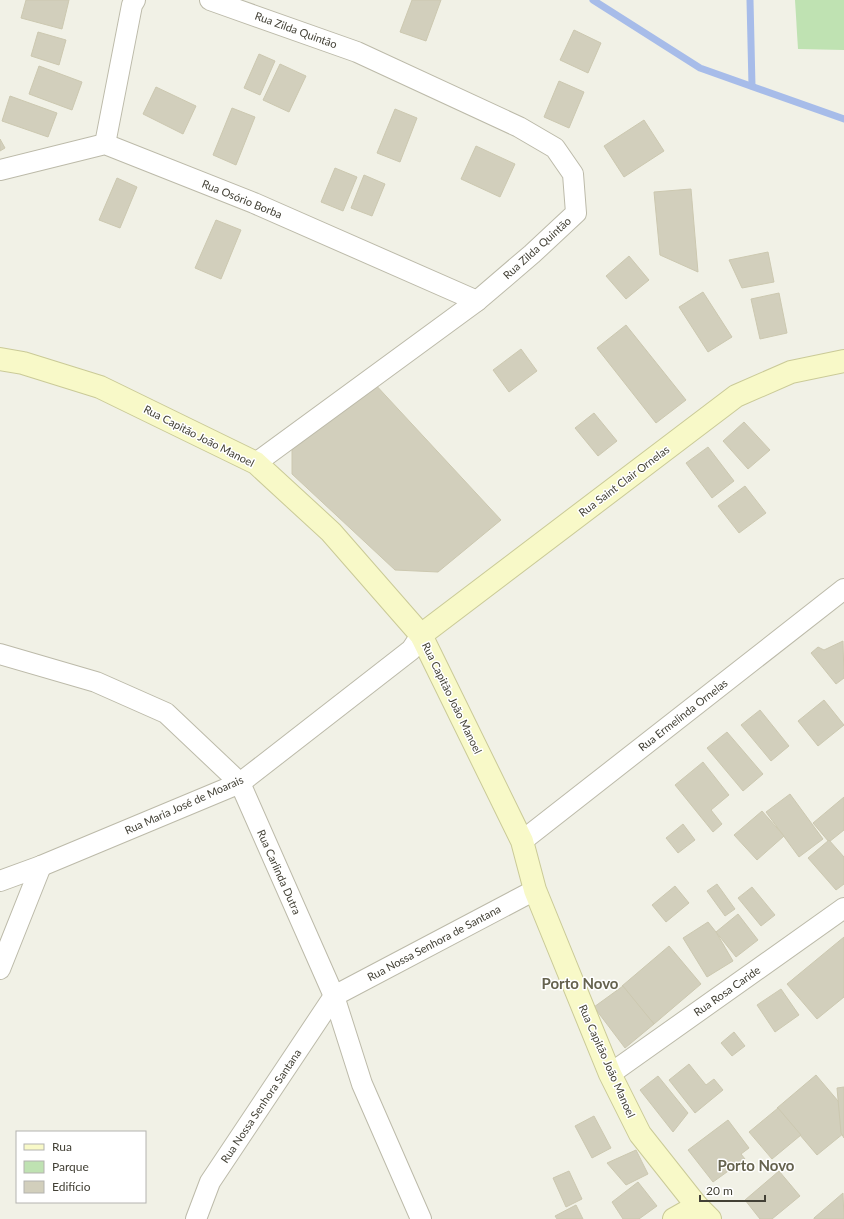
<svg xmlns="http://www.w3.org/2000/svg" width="844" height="1219" font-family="Lato,sans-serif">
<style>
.green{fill:#bfe2b2}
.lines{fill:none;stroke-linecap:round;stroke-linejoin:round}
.stream{stroke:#a7bce9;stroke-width:7}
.building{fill:#d2cfbc;stroke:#ccc8b0}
.street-casing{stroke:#bcbaa9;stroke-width:22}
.secondary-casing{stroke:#caca97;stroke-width:24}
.street{stroke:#fff;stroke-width:20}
.secondary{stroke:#f8f9c8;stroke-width:22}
.labels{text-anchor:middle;stroke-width:3;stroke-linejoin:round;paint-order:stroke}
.street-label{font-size:11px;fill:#434136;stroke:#fff}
.district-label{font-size:15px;font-weight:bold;fill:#65624e;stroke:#fff}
</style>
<rect width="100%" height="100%" fill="#f1f1e6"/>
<polygon class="green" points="795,0 844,0 844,50 798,49"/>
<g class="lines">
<g class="stream">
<polyline points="593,0 700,68 844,119"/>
<polyline points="750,0 752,86"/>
</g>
</g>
<g class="building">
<polygon points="26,0 69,0 62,29 21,18"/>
<polygon points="412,0 441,0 426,41 400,32"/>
<polygon points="574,30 601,43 588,73 560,60"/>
<polygon points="38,32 66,40 59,65 31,56"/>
<polygon points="259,54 275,61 260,95 244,88"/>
<polygon points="280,64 306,76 289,112 263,100"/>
<polygon points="39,66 82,82 72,110 29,94"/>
<polygon points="559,81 584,92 569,128 544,117"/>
<polygon points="156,87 196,106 183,134 143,114"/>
<polygon points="10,96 57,113 48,137 2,121"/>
<polygon points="232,108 255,117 236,165 213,155"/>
<polygon points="395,109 417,118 400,162 377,153"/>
<polygon points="644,120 664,151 624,177 604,146"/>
<polygon points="0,139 5,148 0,151"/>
<polygon points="476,146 515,164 500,197 461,179"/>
<polygon points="335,168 357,177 343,211 321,202"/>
<polygon points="364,175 385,184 372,216 351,208"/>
<polygon points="117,178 137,187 120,228 99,220"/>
<polygon points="691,189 698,272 660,255 654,192"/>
<polygon points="216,220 241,230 221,279 195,268"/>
<polygon points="768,252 774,282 742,288 729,260"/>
<polygon points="629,256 649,280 626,299 606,276"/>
<polygon points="703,292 732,337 708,352 679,307"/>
<polygon points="779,293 787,333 760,339 751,299"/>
<polygon points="626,325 686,400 656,423 597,348"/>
<polygon points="521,349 537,371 509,392 493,370"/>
<polygon points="373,382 501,520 438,572 395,570 292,474 292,443"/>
<polygon points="594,413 617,441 598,456 575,428"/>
<polygon points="744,422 770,450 748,469 723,441"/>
<polygon points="708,447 734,481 712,498 686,463"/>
<polygon points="745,486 766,513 739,533 718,506"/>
<polygon points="843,641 844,678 836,684 811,653 818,647 824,650"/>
<polygon points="824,700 844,725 818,746 798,721"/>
<polygon points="760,710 789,746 771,761 741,725"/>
<polygon points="727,732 763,774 743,791 707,748"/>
<polygon points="703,762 729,795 711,810 722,824 713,832 675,785"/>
<polygon points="790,794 823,839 799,857 766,812"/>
<polygon points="844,797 844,830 829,842 813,823"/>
<polygon points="762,811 784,836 757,860 734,835"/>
<polygon points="683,824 695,840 678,853 666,838"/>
<polygon points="829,840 844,857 844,884 836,890 808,858"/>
<polygon points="717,884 735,909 725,916 707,891"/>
<polygon points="675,886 689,903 666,922 652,905"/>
<polygon points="752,887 775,915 761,926 738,898"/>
<polygon points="738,914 758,940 736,957 716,932"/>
<polygon points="708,922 716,932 733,961 707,977 683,938"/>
<polygon points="844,937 844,997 817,1019 787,984"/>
<polygon points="669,946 701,984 654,1024 622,986"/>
<polygon points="623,986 654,1024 625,1048 594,1007"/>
<polygon points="781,989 799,1015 775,1032 757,1005"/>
<polygon points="734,1032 745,1046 732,1056 721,1043"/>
<polygon points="689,1064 706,1085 714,1079 723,1090 695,1113 669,1080"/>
<polygon points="816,1075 844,1108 844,1133 817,1155 777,1108"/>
<polygon points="658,1076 688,1113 673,1132 640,1090"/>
<polygon points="844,1087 844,1138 841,1133 837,1088"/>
<polygon points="778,1108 801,1135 772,1159 749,1132"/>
<polygon points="594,1116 611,1148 592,1158 575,1126"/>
<polygon points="728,1120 749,1148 741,1154 745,1159 713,1182 688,1150"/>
<polygon points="636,1150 648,1174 626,1185 607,1163"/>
<polygon points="569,1171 582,1199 566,1207 553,1178"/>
<polygon points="779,1171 800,1196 772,1219 760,1219 745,1200"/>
<polygon points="638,1182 657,1206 639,1219 623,1219 612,1202"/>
<polygon points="843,1193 844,1219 814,1219 814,1218"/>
<polygon points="576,1205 583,1219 557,1219 555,1216"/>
</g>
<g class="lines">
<g class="street-casing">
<g id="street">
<polyline points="210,0 357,52 519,127 555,148 573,174 576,213 532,254 477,301 256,463"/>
<polyline points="105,144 132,5 135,0"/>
<polyline points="0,170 105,144 254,203 477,301"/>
<polyline points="0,654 96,682 166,713 240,783 334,996 362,1084 421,1219"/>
<polyline points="522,841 844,589"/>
<polyline points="0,881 41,866 240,783 411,650 421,635"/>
<polyline points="0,969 41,866"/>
<polyline points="610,1074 844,908"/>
<polyline points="196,1219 210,1182 334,996 535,890"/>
</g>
</g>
<g class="secondary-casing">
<g id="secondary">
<polyline points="0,359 23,363 100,387 256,463 331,532 421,635 522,841 535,890 610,1074 640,1134 697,1206 710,1219"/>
<polyline points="421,635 736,396 791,372 844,361"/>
<polyline points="674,1219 697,1206"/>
</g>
</g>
<use href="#street" class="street"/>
<use href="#secondary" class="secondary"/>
</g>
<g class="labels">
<g class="street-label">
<text transform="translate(296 30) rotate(20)" y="4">Rua Zilda Quintão</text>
<text transform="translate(242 199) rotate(22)" y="4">Rua Osório Borba</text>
<text transform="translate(537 248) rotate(-42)" y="4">Rua Zilda Quintão</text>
<text transform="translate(199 436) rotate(27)" y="4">Rua Capitão João Manoel</text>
<text transform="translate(624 481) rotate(-37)" y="4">Rua Saint Clair Ornelas</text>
<text transform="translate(452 698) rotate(64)" y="4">Rua Capitão João Manoel</text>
<text transform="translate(683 715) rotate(-38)" y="4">Rua Ermelinda Ornelas</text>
<text transform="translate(184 805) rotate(-24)" y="4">Rua Maria José de Moarais</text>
<text transform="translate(279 872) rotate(66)" y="4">Rua Carlinda Dutra</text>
<text transform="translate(434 943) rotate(-28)" y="4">Rua Nossa Senhora de Santana</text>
<text transform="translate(727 991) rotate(-35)" y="4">Rua Rosa Caride</text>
<text transform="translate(607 1061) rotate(66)" y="4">Rua Capitão João Manoel</text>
<text transform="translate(261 1106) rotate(-56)" y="4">Rua Nossa Senhora Santana</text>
</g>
<g class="district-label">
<text x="580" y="989">Porto Novo</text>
<text x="756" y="1171">Porto Novo</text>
</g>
</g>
<rect x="16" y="1131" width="130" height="72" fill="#ffffff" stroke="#b4b3af"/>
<rect x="24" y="1144" width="20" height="6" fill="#f8f9c8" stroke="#b4b3af"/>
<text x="52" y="1151" font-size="12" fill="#434136">Rua</text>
<rect x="24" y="1161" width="20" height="12" fill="#bfe2b2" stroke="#b4b3af"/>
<text x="52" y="1171" font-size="12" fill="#434136">Parque</text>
<rect x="24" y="1181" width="20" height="12" fill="#d2cfbc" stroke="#b4b3af"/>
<text x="52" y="1191" font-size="12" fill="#434136">Edifício</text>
<path d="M700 1195v6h65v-6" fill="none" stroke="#434136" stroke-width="2"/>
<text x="706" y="1195" font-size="12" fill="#434136" stroke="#ffffff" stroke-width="3" paint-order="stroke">20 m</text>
</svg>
